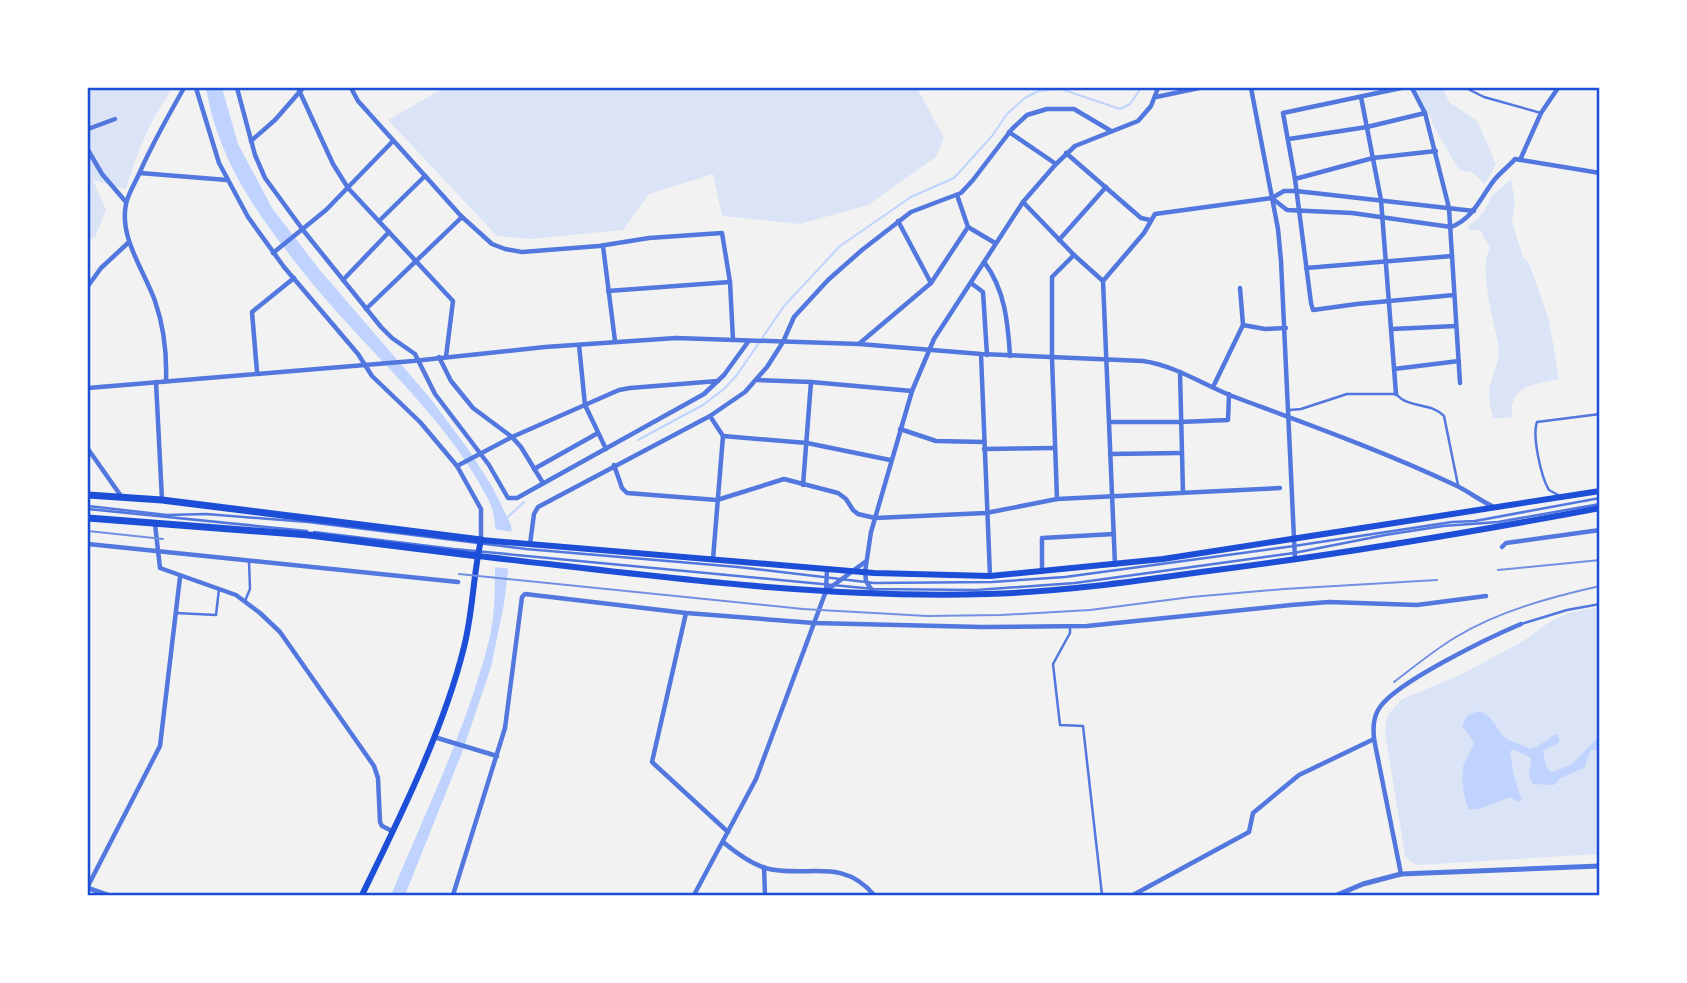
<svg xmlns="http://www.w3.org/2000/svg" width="1687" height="983" font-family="Manrope,sans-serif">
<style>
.green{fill:#dbe4f7}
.water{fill:#bfd3fe}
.pier{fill:#f2f2f2}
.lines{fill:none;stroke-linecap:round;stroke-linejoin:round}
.stream{stroke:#bfd3fe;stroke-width:2}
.service{stroke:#5277de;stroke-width:2.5}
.minor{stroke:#5277de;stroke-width:4.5}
.tertiary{stroke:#5277de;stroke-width:5}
.secondary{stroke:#1d4ed8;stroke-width:6}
.primary{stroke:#1d4ed8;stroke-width:7}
.rail{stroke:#7290e2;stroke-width:2}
.neatline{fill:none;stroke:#1d4ed8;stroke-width:2.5}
</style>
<rect width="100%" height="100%" fill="#f2f2f2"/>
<g class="green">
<path d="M88,88h85c-23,31 -36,64 -47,101l-33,-9 13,30 -11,27 -7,4z"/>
<polygon points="444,88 917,88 944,138 936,157 868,205 800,224 722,216 713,174 649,194 623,230 530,239 497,236 388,120"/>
<polygon points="1415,88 1443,88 1449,102 1477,121 1496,164 1485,184 1472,172 1459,170 1433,125 1431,117 1424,110"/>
<path d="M1511,179l4,23 -3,20 11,35 6,6 20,57 10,59c-25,6 -50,5 -47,38l-19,2c-1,-8 -5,-19 -4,-27 2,-18 12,-28 9,-48 -4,-22 -20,-77 -8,-96l-10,-18h-11l-1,-3 16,-15 8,-16z"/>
<polygon points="1599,607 1599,854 1417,865 1411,862 1405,855 1385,733 1387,716 1402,699 1460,675 1525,640 1548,623 1568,613"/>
</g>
<g class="water">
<path d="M206,88h16l16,56 34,64 47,61 111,129 38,51 25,39 18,37 1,13 -8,66 -13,63 -28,83 -58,145h-14c34,-82 75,-165 97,-251 8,-28 7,-61 7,-90 1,-20 2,-39 -8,-57 -46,-88 -127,-151 -187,-229 -45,-57 -81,-107 -94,-180z"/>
<path d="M1478,711c19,6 16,19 29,28 7,4 15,5 22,10l8,-2 17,-12h4l2,7 -17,9 3,15 5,6 20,-7 25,-26 3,2v9h-8l-7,18 -24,10 -6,7 -21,-1 -4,-9 2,-17 -18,-9 -3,3 4,24 8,25h-5l-7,-4 -31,12h-10c-5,-10 -8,-29 -6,-41 1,-8 9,-16 11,-26l-12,-16 5,-10z"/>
</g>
<polygon class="pier" points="492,529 515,532 512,569 492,567"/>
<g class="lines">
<g class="stream">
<polyline points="638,440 703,405 724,389 737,375 784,306 840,246 911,197 954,178 992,136 1007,114 1025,98 1038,91 1061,89 1120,109 1130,104 1141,88"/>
<polyline points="508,517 524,502"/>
</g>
<g class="service">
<polyline points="1466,88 1484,97 1541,113"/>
<path d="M1290,410l11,-1 46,-15h49c13,15 35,8 48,22l14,69"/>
<path d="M1560,496l-11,-6c-8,-13 -17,-54 -12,-68l63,-8"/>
<polyline points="88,506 167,515 206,514 308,522 526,549 738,567 874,583 992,582 1065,577 1294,546 1452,522 1475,521 1600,498"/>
<polyline points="88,509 307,531"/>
<polyline points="314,532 454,549 874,589 976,590 1075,583 1294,553 1385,535 1443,526 1498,522 1600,504"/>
<polyline points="245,601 250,589 249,561"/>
<polyline points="176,613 216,615 219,589"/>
<polyline points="1521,624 1567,610 1600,604"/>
<polyline points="1070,627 1070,633 1053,664 1060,725 1083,726 1102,895"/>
</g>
<g class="minor">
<polyline points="196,88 219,163 248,217 284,267 358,354 372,376 420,422 457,466 481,509 481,540"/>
<polyline points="237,88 255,155 265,178 303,230 381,327 392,338 415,354 435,394 489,465 508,498 517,498 704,394 724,375 748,342"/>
<polyline points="298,88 333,164 348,188 453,301 446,357"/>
<polyline points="351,88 358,101 461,216 492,244 505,249 522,252 599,246 649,238 722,233 730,282 733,340"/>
<polyline points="1251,88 1278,229 1281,261 1295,560"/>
<polyline points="1401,88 1283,113 1295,179 1311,303 1313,310 1357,304 1454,295"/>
<polyline points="1412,88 1425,113 1449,208 1460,383"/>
<polyline points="1156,97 1199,88"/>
<polyline points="1361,97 1381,200 1396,394"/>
<polyline points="88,129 115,119"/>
<polyline points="1009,132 1056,164"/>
<polyline points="1289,139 1367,127 1425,113"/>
<polyline points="251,141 275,120 303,88"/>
<polyline points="88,150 102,174 126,202"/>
<polyline points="1066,153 1141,218 1150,220"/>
<polyline points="1520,160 1541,113 1558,88"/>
<polyline points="140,173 227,180"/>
<polyline points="1295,179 1373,158 1436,151"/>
<polyline points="957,195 968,227 995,243"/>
<polyline points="1272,198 1284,191 1296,191 1474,211"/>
<path d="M1273,199l14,11 65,3 99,14c23,-9 29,-29 44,-48 6,-7 14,-13 20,-20l85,14"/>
<polyline points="1023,202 1074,255 1103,281"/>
<polyline points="379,221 425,176"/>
<polyline points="898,221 931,283"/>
<polyline points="1059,240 1106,187"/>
<polyline points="603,246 615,341"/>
<polyline points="273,253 326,210 393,141"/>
<path d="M984,262c21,27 24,61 26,94"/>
<polyline points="1306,268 1452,256"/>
<polyline points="343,280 389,232"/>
<polyline points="971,283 983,292 987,355"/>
<polyline points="88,286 101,268 128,243"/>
<polyline points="608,291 730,282"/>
<polyline points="366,309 462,217"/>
<polyline points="1243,325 1265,329 1286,328"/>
<polyline points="1392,329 1456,326"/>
<polyline points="860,343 931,283 968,227"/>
<polyline points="579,345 585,405 606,449"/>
<polyline points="981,354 990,576"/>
<polyline points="439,357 451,381 473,408 512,437 521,447 543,483"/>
<polyline points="1394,369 1459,361"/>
<polyline points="257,372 252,312 294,278"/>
<polyline points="1180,372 1183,493"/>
<polyline points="758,380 811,382 912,391"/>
<path d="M166,381c1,-28 -2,-54 -11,-80 -11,-31 -36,-63 -29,-97 2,-10 9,-21 13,-30 13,-30 29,-58 45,-86"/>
<polyline points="156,382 162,500"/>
<polyline points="1213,387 1243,325 1240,288"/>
<path d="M88,388l325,-27 132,-14 131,-9 183,6 122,10 162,7c33,5 59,23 89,35 75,28 151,55 223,89 13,6 24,15 37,21"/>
<polyline points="710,416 723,436 713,559"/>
<polyline points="1109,422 1180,422 1228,420 1229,394"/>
<polyline points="900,429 936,441 984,442"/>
<polyline points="723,436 807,443 890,460"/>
<polyline points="88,449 121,496"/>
<polyline points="984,449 1055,448"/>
<polyline points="1110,454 1181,453"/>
<polyline points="614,465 622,488 627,493 717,500 784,479 838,493 846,499 853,510 858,514 875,518 986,513 1057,499 1280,488"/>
<polyline points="457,466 512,437 619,390 630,388 718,381"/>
<polyline points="534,469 598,433"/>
<polyline points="803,485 811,382"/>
<polyline points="1057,499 1052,358 1052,277 1074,255"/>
<polyline points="155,524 160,568 236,595 260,613 280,632 374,766 378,778 380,822 382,826 392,831"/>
<polyline points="88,544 458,582"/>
<polyline points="530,544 534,514 538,507 710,416 745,392 767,367 783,342 794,317 828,280 862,250 911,212 961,193 973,180 1012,129 1027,115 1047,109 1074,109 1111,131"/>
<polyline points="1502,547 1506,543 1600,530"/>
<polyline points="1115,565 1103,281 1144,233 1155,214 1272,198"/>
<polyline points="1042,572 1042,538 1114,534"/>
<polyline points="827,590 865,562"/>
<polyline points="874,594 866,581 865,572 871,532 912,391 934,339 1023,202 1056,164 1075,146 1138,121 1151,106 1158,88"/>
<polyline points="686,613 652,762 728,832"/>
<polyline points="434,737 497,756"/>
<path d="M723,842c12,10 27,21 42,26 41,11 76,-12 109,27"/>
<polyline points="764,867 765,895"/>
<path d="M1401,874l-27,-135c-1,-11 -1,-22 6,-32 17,-25 110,-70 141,-83"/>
<polyline points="88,886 160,746 180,577"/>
<polyline points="453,895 505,728 522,597 525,594 686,613 814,623 981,627 1087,626 1291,605 1329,602 1417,605 1486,596"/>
<polyline points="694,895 756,779 826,591 827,569"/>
<polyline points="1133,895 1249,832 1253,813 1299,775 1374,739"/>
</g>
<g class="tertiary">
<polyline points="88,888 108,895"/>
<polyline points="1337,895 1363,884 1401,874 1600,866"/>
</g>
<g class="secondary">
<path d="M478,556c168,19 339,43 509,38 72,-2 143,-12 214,-22 134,-17 266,-39 399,-64"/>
<path d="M362,895c37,-76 82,-166 102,-248 9,-35 9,-72 17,-107l393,33 116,3 173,-17 437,-68"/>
</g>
<g class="primary">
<polyline points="88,495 162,500 481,540"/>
<polyline points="88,518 309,535 478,556"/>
</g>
<g class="rail">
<polyline points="88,531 163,539"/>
<polyline points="1498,570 1600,560"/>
<polyline points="459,574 803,609 927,616 1001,615 1090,610 1191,597 1284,589 1437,580"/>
<path d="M1394,682c20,-15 40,-32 62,-45 43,-26 95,-40 144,-51"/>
</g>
</g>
<rect width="1687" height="983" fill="none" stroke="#ffffff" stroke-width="178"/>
<rect x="89" y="89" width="1509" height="805" class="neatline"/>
</svg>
